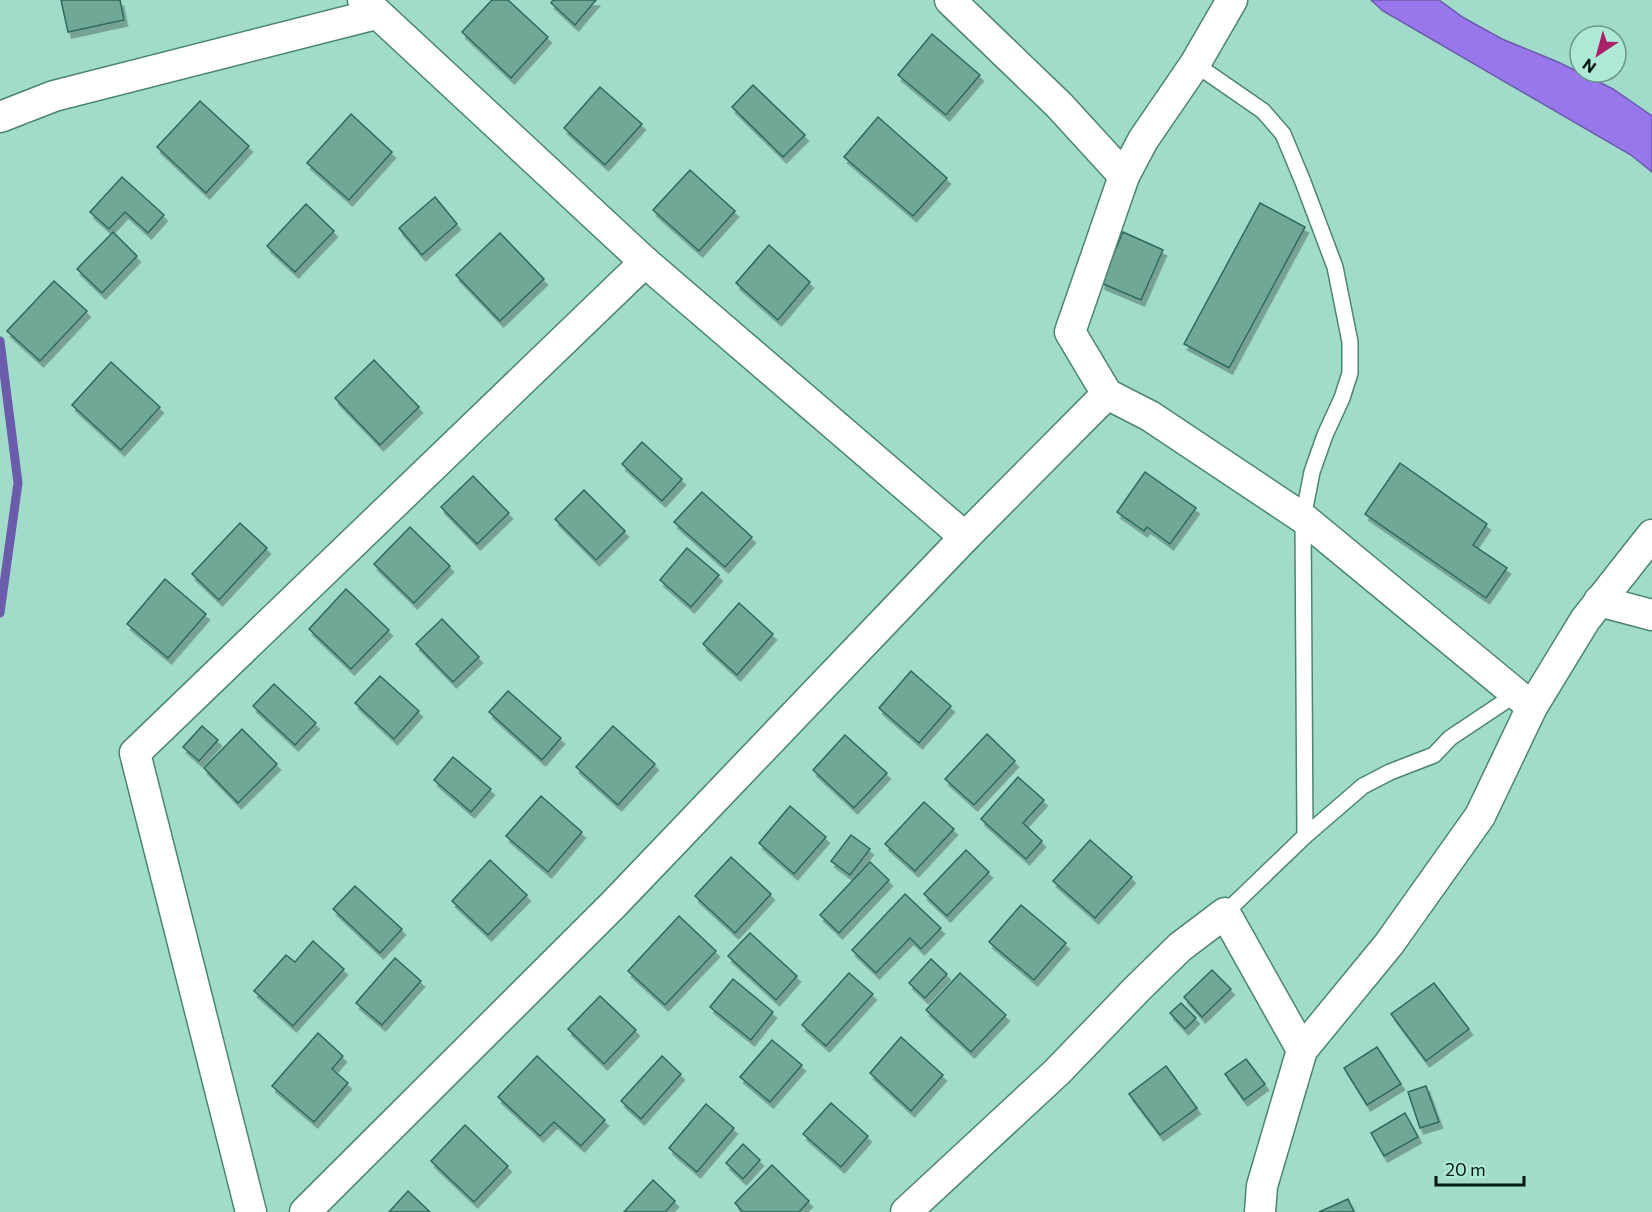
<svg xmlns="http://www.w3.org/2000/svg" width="1652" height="1212" font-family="Commissioner,sans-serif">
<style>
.water{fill:#9877ec;stroke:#6b5bab;stroke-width:1.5}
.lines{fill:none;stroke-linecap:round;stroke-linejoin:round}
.stream{stroke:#6b5bab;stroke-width:9}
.building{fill:#6fa898;stroke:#2f695a;stroke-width:1.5;filter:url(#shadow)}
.service-casing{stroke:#4b8474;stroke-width:18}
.minor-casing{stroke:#4b8474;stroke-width:33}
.service{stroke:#fff;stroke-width:15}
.minor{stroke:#fff;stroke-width:30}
</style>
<defs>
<filter id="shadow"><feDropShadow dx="3.5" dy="6" stdDeviation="0" flood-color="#0004"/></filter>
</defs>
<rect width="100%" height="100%" fill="#a1dcca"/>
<polygon class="water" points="1371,0 1439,0 1464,18 1502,39 1558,62 1613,89 1652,116 1652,172 1631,155 1383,11"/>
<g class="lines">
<polyline class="stream" points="0,341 18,483 0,613"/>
</g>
<g class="building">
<polygon points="61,0 120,0 124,20 68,32"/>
<polygon points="492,0 508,0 548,37 511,78 462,32"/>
<polygon points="553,0 596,0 575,25 551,3"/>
<polygon points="932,34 980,75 946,115 898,75"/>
<polygon points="753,85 805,135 783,157 732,107"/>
<polygon points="600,87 642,124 605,165 564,128"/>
<polygon points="200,101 249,146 206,193 157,147"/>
<polygon points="351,114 392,152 349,200 307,163"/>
<polygon points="878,117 947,178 913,216 844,157"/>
<polygon points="690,170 735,211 699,251 653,210"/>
<polygon points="122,177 164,215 148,233 125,212 109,229 90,212"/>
<polygon points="435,197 457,224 422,255 399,228"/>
<polygon points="1260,203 1305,227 1229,368 1184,344"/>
<polygon points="306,204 334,231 295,272 267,246"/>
<polygon points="113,232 137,256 102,293 77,269"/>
<polygon points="1123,232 1163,250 1141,300 1101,283"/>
<polygon points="500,233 544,279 500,321 456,275"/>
<polygon points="769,245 810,282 778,320 736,283"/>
<polygon points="54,281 87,311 40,361 7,331"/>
<polygon points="374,360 419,407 380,445 335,398"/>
<polygon points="111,362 160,407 121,450 72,405"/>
<polygon points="642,442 682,479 662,501 622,464"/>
<polygon points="1400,463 1487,524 1473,545 1507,568 1486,598 1365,514"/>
<polygon points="1145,472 1196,508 1170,544 1147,527 1144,531 1117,512"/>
<polygon points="473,476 509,513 477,544 441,507"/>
<polygon points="584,490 625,531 596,560 555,519"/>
<polygon points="702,492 752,537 725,567 674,522"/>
<polygon points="240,523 267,548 219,600 192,574"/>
<polygon points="410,527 450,566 414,603 374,564"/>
<polygon points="687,548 719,575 691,607 660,580"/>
<polygon points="165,579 206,614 168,658 127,624"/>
<polygon points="346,589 389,630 351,669 309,629"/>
<polygon points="739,603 773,634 737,675 703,644"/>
<polygon points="442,619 479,657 453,682 416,644"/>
<polygon points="911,671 951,706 919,743 879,708"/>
<polygon points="380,676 419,711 394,739 355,703"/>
<polygon points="274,684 316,723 295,745 253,706"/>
<polygon points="508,691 561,738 542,760 489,712"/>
<polygon points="202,726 218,740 199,761 183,747"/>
<polygon points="613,726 655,764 618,805 576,767"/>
<polygon points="242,729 277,764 238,803 204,768"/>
<polygon points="987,734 1015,761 974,805 945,779"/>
<polygon points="845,735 887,773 854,808 813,770"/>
<polygon points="453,757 491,789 471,812 434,780"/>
<polygon points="1018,777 1044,800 1023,823 1042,841 1026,859 981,819"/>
<polygon points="541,796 582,832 548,872 506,836"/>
<polygon points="924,802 954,829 915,871 885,844"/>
<polygon points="790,806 826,837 794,874 759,843"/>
<polygon points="851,835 870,849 850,875 831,861"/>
<polygon points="1090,840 1132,877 1095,918 1053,881"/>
<polygon points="966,850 989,872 947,916 924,894"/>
<polygon points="731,857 771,894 735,933 695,896"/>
<polygon points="490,860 527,895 488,935 452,901"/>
<polygon points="870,862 889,880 839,933 820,915"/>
<polygon points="355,886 402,929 380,953 333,909"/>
<polygon points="905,894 941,928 921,949 910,938 876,973 852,950"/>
<polygon points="1021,905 1066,943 1034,980 989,942"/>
<polygon points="679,916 716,951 665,1005 628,971"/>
<polygon points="750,933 797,976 776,1000 728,956"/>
<polygon points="313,941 344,969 293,1026 254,991 286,955 295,962"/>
<polygon points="395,958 421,981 382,1025 356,1003"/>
<polygon points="931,959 947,974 925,998 909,983"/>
<polygon points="1212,970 1231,989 1202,1017 1184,997"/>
<polygon points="849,973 873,994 826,1046 802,1025"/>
<polygon points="960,973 1006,1015 971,1052 926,1010"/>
<polygon points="733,979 773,1012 751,1040 710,1007"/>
<polygon points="1434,983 1469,1029 1426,1061 1391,1014"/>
<polygon points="600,996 636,1030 604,1064 568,1029"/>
<polygon points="1181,1003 1196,1018 1185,1029 1170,1013"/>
<polygon points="318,1033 343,1056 332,1069 348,1083 314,1122 272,1086"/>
<polygon points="901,1037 943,1075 911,1111 870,1073"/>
<polygon points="772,1040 802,1065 770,1102 740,1077"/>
<polygon points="1377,1047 1401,1084 1367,1105 1344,1068"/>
<polygon points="537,1056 605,1120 581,1146 554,1122 540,1136 498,1097"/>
<polygon points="662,1056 681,1074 641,1119 621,1101"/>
<polygon points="1246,1059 1265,1084 1244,1100 1225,1074"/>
<polygon points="1166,1066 1197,1108 1160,1135 1129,1094"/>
<polygon points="1426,1086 1439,1122 1420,1128 1408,1092"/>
<polygon points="831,1103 868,1136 841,1167 803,1134"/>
<polygon points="706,1104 734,1128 697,1172 669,1148"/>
<polygon points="1405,1113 1418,1137 1384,1156 1371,1133"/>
<polygon points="465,1125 508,1166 474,1202 431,1161"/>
<polygon points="743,1144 760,1160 743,1179 726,1163"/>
<polygon points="772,1165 809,1201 799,1212 743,1212 735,1203"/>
<polygon points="653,1180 675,1201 665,1212 624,1212"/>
<polygon points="408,1191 430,1212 389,1212"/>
<polygon points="1348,1199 1354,1212 1319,1212"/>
</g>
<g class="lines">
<g class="service-casing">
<g id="service">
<polyline points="1195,64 1263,111 1283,134 1303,182 1335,267 1350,342 1350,373 1342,398 1325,435 1312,472 1303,518 1305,836 1225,913"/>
<polyline points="1305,836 1363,786 1390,772 1434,755 1450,738 1516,694"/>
</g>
</g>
<g class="minor-casing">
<g id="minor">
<polyline points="950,0 1059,105 1124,176 1070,332 1107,394 965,537"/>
<polyline points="0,117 54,96 376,14"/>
<polyline points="1124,176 1143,140 1195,64 1232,0"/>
<polyline points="1107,394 1150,416 1303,518 1532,707"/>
<polyline points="1599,601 1652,615"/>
<polyline points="251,1212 135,753 645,262"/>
<polyline points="305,1212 613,905 965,537 645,262 363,0"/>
<polyline points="906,1212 1057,1072 1137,989 1180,947 1225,913 1302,1050"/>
<polyline points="1260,1212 1262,1186 1302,1050 1389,944 1480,816 1532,707 1585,620 1652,535"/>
</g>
</g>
<use href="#service" class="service"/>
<use href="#minor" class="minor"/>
</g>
<g transform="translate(1598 54) rotate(216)"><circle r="28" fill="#aee9d7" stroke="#6a9689" stroke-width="1.5"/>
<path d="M0-4.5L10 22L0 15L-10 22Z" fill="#a92269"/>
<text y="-9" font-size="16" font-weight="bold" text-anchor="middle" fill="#031914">N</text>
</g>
<path d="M1436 1176v9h88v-9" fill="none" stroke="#031914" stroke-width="3"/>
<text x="1445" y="1176" font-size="18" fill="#031914" stroke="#aee9d7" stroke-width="4.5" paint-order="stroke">20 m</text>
</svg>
